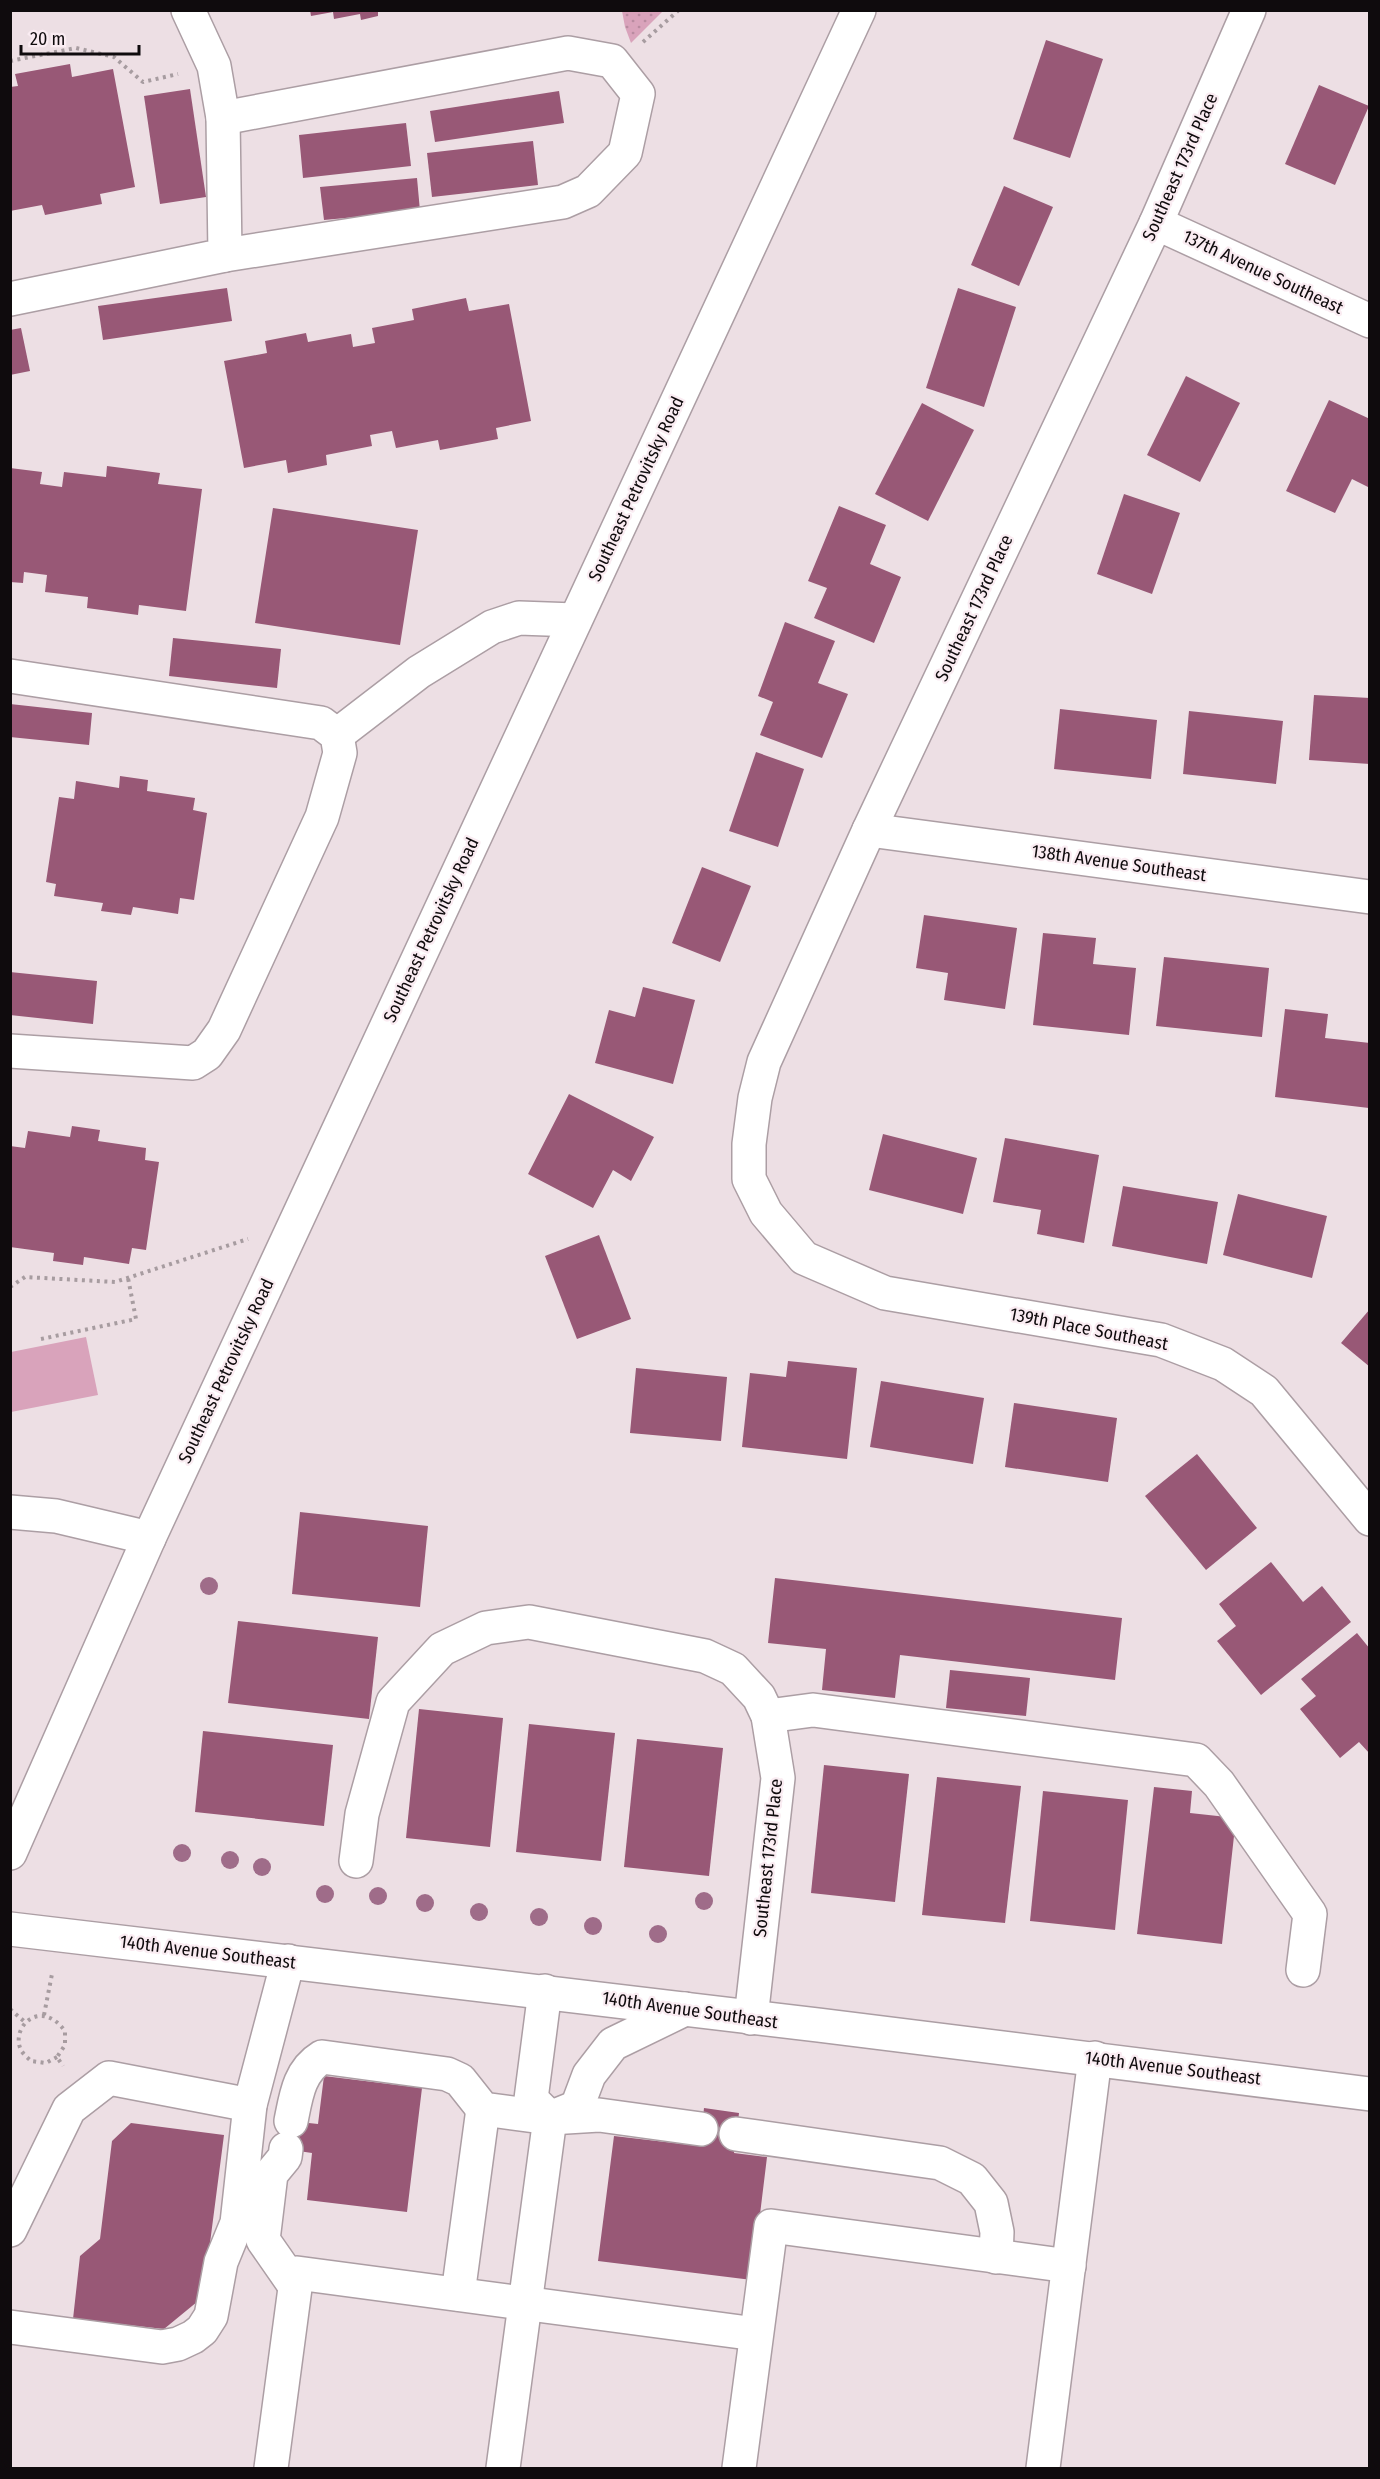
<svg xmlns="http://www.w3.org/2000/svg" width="1380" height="2479" font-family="'Fira Sans Condensed',sans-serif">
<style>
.green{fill:url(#green-dots)}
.pitch{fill:#d9a3bb}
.building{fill:#985876}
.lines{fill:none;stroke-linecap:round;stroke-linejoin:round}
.minor-casing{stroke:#ac9ea4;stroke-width:36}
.major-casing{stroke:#ac9ea4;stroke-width:36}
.path{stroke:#a79ca0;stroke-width:4;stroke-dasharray:3 4.5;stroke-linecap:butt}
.minor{stroke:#fff;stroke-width:33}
.major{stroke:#fff;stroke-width:33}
.tree{fill:#9f6c89}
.labels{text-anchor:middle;stroke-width:4.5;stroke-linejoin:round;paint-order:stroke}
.street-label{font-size:18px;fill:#0f0b0d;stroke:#faecf2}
</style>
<defs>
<pattern id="green-dots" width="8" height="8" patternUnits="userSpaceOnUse" patternTransform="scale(1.5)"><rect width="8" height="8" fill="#d9a3bb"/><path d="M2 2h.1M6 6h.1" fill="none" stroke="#b98ba0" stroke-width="1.8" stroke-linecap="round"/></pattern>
</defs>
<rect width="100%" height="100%" fill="#eddfe4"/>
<polygon class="green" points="622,11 622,10 663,11 631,43 625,27"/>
<polygon class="pitch" points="86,1337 98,1395 11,1412 11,1352"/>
<g class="building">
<polygon points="310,10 378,10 378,16 361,20 360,14 334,19 333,12 311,16"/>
<polygon points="1046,40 1103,59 1070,158 1013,139"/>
<polygon points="70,64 72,77 113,69 135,187 100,194 102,204 45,215 42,205 10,211 10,87 18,86 15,74"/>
<polygon points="1319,85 1369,106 1335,185 1285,164"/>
<polygon points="190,89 206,197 160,204 144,96"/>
<polygon points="559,91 564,123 435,142 430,111"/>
<polygon points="406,123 411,166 303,178 299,135"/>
<polygon points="533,141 538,185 432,197 427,153"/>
<polygon points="417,178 420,211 324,220 320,187"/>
<polygon points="1004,186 1053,207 1019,286 971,265"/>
<polygon points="227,288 232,321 103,340 98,306"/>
<polygon points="958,288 1016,307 984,407 926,388"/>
<polygon points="466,298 469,311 509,304 531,421 496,428 498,439 440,450 438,440 396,448 392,431 370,435 372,446 326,455 327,465 288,473 286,460 244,468 224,361 267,353 265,341 306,333 308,342 351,334 353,347 375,343 372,328 414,320 412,309"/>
<polygon points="21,328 30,371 10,375 10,330"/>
<polygon points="1186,376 1240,403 1200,482 1147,455"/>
<polygon points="1329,400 1370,419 1370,488 1352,479 1335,513 1286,491"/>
<polygon points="922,403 974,430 928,521 875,494"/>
<polygon points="107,466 160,473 158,484 202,489 186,611 139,605 138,615 87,608 88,597 45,592 47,575 24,572 23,583 10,582 10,468 42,472 40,484 62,487 64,472 106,477"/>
<polygon points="1124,494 1180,513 1152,594 1097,574"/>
<polygon points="839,506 886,525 870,564 901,577 874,643 814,618 827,588 808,581"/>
<polygon points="273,508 418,530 400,645 255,623"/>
<polygon points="785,622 835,641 818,683 848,694 822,758 760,735 773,702 758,696"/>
<polygon points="173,638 281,649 277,688 169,676"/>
<polygon points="1314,695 1370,698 1370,764 1309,760"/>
<polygon points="10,704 92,713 89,745 10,737"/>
<polygon points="1060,709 1157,720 1151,779 1054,769"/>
<polygon points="1189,711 1283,721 1276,784 1183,774"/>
<polygon points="756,752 804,769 778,847 729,831"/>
<polygon points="120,776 148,780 147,791 195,798 193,810 207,813 194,900 180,898 178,914 133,907 131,915 101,911 103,903 54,896 56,884 46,882 59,797 74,799 76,781 119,788"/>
<polygon points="702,867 751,886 720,962 672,943"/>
<polygon points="924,915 1017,928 1005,1009 944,1000 948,973 916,968"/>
<polygon points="1043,933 1096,938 1093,964 1136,968 1129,1035 1033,1025"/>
<polygon points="1164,957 1269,968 1262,1037 1156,1026"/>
<polygon points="10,972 97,981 93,1024 10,1015"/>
<polygon points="643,987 695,1000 673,1084 595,1063 609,1010 635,1017"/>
<polygon points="1285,1009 1328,1014 1325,1038 1370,1043 1369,1108 1275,1097"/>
<polygon points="569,1094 654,1137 631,1181 613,1170 593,1208 528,1174"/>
<polygon points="72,1126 100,1130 98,1141 146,1148 145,1160 159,1162 146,1250 132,1248 129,1264 84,1257 83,1265 53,1261 54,1253 10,1247 10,1146 25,1148 28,1131 70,1137"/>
<polygon points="883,1134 977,1158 963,1214 869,1190"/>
<polygon points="1005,1138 1099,1155 1084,1243 1037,1234 1041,1210 993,1202"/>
<polygon points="1123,1186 1218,1202 1207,1264 1112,1246"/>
<polygon points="1238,1194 1327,1216 1312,1278 1223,1255"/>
<polygon points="599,1235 631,1319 577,1339 545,1256"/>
<polygon points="1370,1309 1370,1367 1341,1343"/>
<polygon points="788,1361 857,1368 847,1459 742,1447 750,1373 786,1377"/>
<polygon points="636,1368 727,1377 721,1441 630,1433"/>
<polygon points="881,1381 984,1398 973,1464 870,1447"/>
<polygon points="1014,1403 1117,1418 1108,1482 1005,1467"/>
<polygon points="1197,1454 1257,1528 1206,1570 1145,1496"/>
<polygon points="300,1512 428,1526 420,1607 292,1594"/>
<polygon points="1271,1562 1303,1602 1322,1586 1351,1622 1261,1695 1217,1641 1236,1626 1219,1604"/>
<polygon points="775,1578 1122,1618 1115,1680 900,1655 895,1698 822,1690 826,1649 768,1643"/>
<polygon points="238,1621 378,1637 369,1719 228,1703"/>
<polygon points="1357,1633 1370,1649 1370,1754 1359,1742 1340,1758 1300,1709 1316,1696 1301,1679"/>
<polygon points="950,1670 1030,1678 1026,1716 946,1708"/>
<polygon points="419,1709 503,1718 490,1847 406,1838"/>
<polygon points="529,1724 615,1733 601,1861 516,1852"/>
<polygon points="203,1731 333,1745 324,1826 195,1812"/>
<polygon points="637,1739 723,1748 709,1876 624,1867"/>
<polygon points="824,1765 909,1774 895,1902 811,1893"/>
<polygon points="937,1777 1021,1786 1005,1923 922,1915"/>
<polygon points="1154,1787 1192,1791 1190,1813 1236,1818 1222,1944 1137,1934"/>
<polygon points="1043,1791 1128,1800 1115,1930 1030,1921"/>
<polygon points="324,2076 422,2088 407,2212 307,2200 312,2153 278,2148 281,2120 318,2124"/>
<polygon points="704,2108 739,2113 734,2153 767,2157 752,2280 598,2261 614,2136 700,2146"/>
<polygon points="131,2123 224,2135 203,2297 164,2329 73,2319 80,2256 100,2239 112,2141"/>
</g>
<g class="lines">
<g class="minor-casing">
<g id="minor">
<polyline points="1249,10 1156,223 869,830 764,1062 755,1098 749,1144 749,1179 766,1213 804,1258 885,1293 1161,1340 1223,1364 1264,1391 1370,1519"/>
<polyline points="223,118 568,53 612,61 638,94 625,153 588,191 563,202 225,255"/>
<polyline points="1156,223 1370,321"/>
<polyline points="10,299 225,255 223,118 214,66 188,10"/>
<polyline points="10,676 321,723 337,735 340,753 322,817 224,1030 207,1054 193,1063 10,1051"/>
<polyline points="337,735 419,672 492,627 519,618 575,620"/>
<polyline points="869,830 1370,897"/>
<polyline points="10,1512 56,1516 149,1538"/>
<polyline points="768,1716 813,1710 1196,1760 1219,1784 1310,1914 1303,1970"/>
<polyline points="356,1861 362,1814 393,1702 442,1649 486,1628 529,1622 705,1656 733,1669 759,1697 768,1716 778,1778 751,2018"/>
<polyline points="545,1991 531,2099 550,2118"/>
<polyline points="550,2118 577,2107 589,2075 613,2044 685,2009"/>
<path d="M291,2121c5,-25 8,-50 31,-64l125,17 13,6 23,29 67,9 49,-3 102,14"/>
<polyline points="736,2134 940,2163 972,2179 991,2203 997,2232 996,2257"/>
<polyline points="286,2149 285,2157 271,2174 263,2240 295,2286"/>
<polyline points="10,2230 69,2109 109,2078 250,2105"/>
<polyline points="458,2294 483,2109"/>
<polyline points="10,2327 162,2347 178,2344 193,2337 202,2330 211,2316 221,2262 237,2223 250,2105 288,1961"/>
<polyline points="271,2468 297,2273 756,2334"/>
<polyline points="503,2468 550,2118"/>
<polyline points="739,2468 771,2226 1069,2266"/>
<polyline points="1043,2468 1095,2058"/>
</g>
</g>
<g class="major-casing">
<g id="major">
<polyline points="10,1853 149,1538 859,10"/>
<path d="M10,1929c454,54 907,106 1360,165"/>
</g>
</g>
<g class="path">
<polyline points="643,42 679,10"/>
<polyline points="10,61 76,48 114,57 143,82 178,74"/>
<polyline points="10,1287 25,1277 115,1282 248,1239"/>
<polyline points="41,1339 136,1319 128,1278"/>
<polyline points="10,2009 26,2023"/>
<polyline points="44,2015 52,1974"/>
<path d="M57,2057l-11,6 -15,-2c-3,-3 -8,-7 -10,-11 -11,-22 19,-53 44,-19v14l-8,12 6,9"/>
</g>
<use href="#minor" class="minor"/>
<use href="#major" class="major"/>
</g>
<g class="tree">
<circle cx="209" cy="1586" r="9"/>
<circle cx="182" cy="1853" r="9"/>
<circle cx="230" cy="1860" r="9"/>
<circle cx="262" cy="1867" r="9"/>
<circle cx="325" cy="1894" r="9"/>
<circle cx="378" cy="1896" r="9"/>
<circle cx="704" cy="1901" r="9"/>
<circle cx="425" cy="1903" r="9"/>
<circle cx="479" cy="1912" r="9"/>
<circle cx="539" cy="1917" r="9"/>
<circle cx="593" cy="1926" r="9"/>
<circle cx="658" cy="1934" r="9"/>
</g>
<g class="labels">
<g class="street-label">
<text transform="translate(1180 167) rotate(-66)" y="6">Southeast 173rd Place</text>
<text transform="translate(1263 272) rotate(25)" y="6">137th Avenue Southeast</text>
<text transform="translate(636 489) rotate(-65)" y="6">Southeast Petrovitsky Road</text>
<text transform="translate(974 608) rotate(-65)" y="6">Southeast 173rd Place</text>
<text transform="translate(1119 863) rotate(8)" y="6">138th Avenue Southeast</text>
<text transform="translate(431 930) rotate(-65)" y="6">Southeast Petrovitsky Road</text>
<text transform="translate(1089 1329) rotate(11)" y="6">139th Place Southeast</text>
<text transform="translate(226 1371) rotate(-65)" y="6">Southeast Petrovitsky Road</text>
<text transform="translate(768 1858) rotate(-84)" y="6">Southeast 173rd Place</text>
<text transform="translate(208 1952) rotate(7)" y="6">140th Avenue Southeast</text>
<text transform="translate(690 2010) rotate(8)" y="6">140th Avenue Southeast</text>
<text transform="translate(1173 2068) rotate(7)" y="6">140th Avenue Southeast</text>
</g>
</g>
<rect width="1380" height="2479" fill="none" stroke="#0f0b0d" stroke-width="24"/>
<path d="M21 45v9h118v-9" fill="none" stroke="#0f0b0d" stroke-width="3"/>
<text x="30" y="45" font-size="18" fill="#0f0b0d" stroke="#faecf2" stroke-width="4.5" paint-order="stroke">20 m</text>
</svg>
